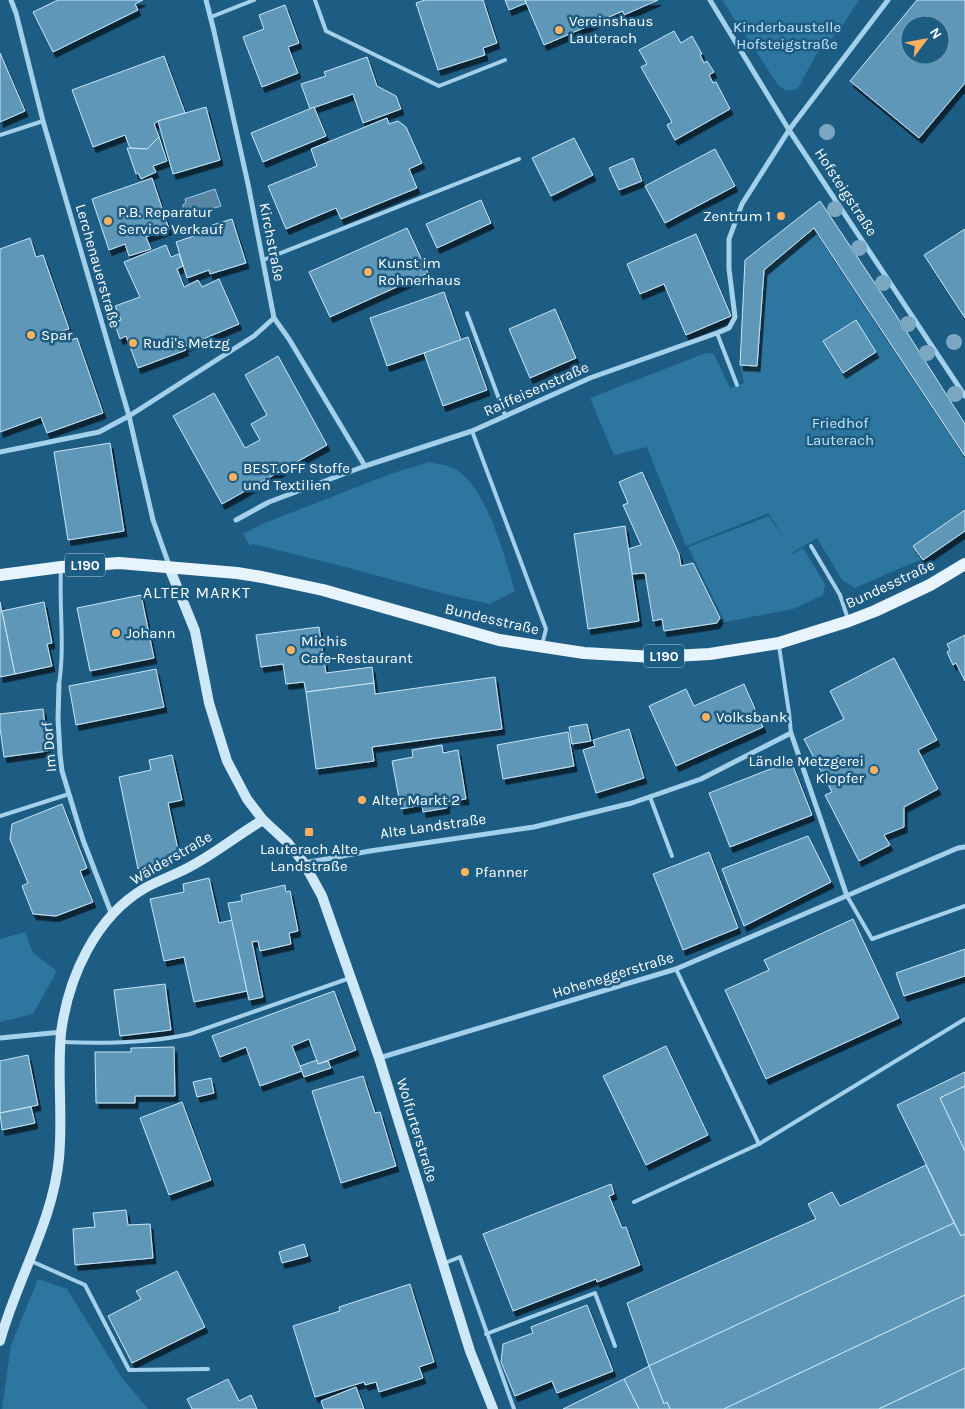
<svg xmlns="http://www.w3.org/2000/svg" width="965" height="1409" font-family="Karla,sans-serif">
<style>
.green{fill:#2c76a0}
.water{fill:#5885a2;stroke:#96ceec}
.building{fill:#5f97b8;stroke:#c7e6f8;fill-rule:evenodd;filter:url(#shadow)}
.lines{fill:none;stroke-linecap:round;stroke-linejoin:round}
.lane{stroke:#a3d0ea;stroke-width:4}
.street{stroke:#a3d0ea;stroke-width:5}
.secondary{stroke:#cee8f8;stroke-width:10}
.primary{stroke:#e7f4fe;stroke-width:12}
.tree{fill:#7aa8c3}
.poi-dot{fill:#fab261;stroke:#1d5c83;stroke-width:2}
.labels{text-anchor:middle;stroke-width:5;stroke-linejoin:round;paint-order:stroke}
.shield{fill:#1d5c83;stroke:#bbceda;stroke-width:1}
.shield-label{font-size:14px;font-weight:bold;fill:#fff}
.poi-label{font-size:15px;fill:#fff;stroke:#1d5c83;text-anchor:start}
.park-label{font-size:15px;fill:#c7e6f8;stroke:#1d5c83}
.street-label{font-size:15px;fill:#fff;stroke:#1d5c83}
.neighbourhood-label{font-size:16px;letter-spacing:1px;fill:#fff;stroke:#1d5c83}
</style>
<defs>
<filter id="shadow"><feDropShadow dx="3" dy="5.5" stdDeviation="0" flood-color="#0009"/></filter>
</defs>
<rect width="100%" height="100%" fill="#1d5c83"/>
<g class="green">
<path d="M722,0h137l-20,31 -23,24 -18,33c-9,4 -13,3 -20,-3z"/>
<polygon points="820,201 896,315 965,424 965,531 923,560 917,561 855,588 842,580 817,538 792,553 792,554 803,548 825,584 823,595 793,609 725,622 688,547 769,516 784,539 769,513 686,546 647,447 614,455 590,398 706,353 714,354 730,388 744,383 740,365 745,260"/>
<path d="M429,462c8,2 19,3 26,7 32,18 50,89 60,122l-25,13 -45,-10 -111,-30 -81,-20 -3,2 -7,-12 19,-10 131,-51z"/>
<polygon points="25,932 33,953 57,971 33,1014 0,1022 0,939"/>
<polygon points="38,1279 67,1289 122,1378 148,1409 2,1409 11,1345"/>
</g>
<polygon class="water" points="215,189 221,206 191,215 190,212 188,212 183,208 183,205 186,202 185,199"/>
<g class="building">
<polygon points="58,0 143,0 135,4 138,10 53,52 33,12"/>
<polygon points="425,0 483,0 497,43 483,48 485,55 438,70 416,3"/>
<polygon points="505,0 525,0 526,3 509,10"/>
<polygon points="525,0 658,0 624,15 623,11 544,45"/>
<path d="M917,0h48v83l-46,55 -69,-57zM910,25h30v30h-30z"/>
<polygon points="285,5 299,43 288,47 298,73 262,87 243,37 264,29 259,15"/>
<polygon points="674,31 681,43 692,36 702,54 700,55 704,63 707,61 714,72 709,75 713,83 716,82 730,109 675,140 667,125 672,122 641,67 647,64 639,50"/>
<polygon points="0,53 25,111 0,122"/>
<polygon points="164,56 185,113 158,121 154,124 159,137 147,149 130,148 125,135 93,147 72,90"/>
<polygon points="367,57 377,86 396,96 401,109 363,123 353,94 310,109 301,84 326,76 324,72"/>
<polygon points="206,107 220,160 173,174 158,121"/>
<polygon points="314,107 326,136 263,162 251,133"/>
<polygon points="387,118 389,124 398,121 406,127 422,163 409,169 417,188 341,219 336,208 286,229 268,186 317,166 311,149"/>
<polygon points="159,137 167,161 153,166 156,172 141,179 138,173 136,174 127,148 147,149"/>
<polygon points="574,138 593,175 551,196 532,158"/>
<polygon points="715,149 735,186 665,223 645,186"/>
<polygon points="633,158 642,181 619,190 609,168"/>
<polygon points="152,178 169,229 146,237 151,249 129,256 125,244 109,250 92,199"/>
<polygon points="481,200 491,223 437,248 426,224"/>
<polygon points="820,201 896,315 965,424 965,456 814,228 764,270 757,366 740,365 745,260"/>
<polygon points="232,219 246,263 210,274 209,270 187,278 176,242 197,235 196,230"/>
<polygon points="407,228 428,273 330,317 309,272"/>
<polygon points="965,229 965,318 924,255"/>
<polygon points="696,234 731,316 686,335 664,284 640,294 627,264"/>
<polygon points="30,238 36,257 43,255 69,329 61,331 65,342 77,338 103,413 47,433 41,417 0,432 0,249"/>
<polygon points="166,245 171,257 179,254 183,266 177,269 184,287 198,280 202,287 219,279 239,324 184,347 186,350 138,368 126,336 120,339 114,322 121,320 115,306 140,297 124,262"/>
<polygon points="444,292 461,340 387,366 370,318"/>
<polygon points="555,309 576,358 530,378 509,329"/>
<polygon points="856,320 876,352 843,373 823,341"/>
<polygon points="468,337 487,390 443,406 424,353"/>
<polygon points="278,356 327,445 222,504 173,416 214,393 245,448 260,440 251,424 267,415 245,375"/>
<polygon points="110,443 124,531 68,540 54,452"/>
<polygon points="642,472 679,554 681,566 693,563 720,618 717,623 664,631 662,619 653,621 645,573 632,574 628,549 641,545 623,505 628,503 619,482"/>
<polygon points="965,510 965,531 923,560 913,546"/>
<polygon points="625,526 639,621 588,629 574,534"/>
<polygon points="141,595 154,658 90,671 77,608"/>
<polygon points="0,602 15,674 0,677"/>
<polygon points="44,602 52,643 47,644 52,666 15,674 2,611"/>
<polygon points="319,627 326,673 372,667 374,683 306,692 304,682 286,684 283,664 261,667 256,635"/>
<polygon points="965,635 965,681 956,663 953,665 947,652 950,650 947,644"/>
<polygon points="894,658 937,740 918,750 938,789 904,807 904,827 884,835 890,845 859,861 825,795 832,792 804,739 844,719 830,691"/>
<polygon points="156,669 164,707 76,725 69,686"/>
<polygon points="495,677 502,729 372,747 374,761 316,769 306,692 374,683 375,694"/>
<polygon points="744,684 763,727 676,766 649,706 686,689 694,706"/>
<polygon points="43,709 48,751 4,757 0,728 0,714"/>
<polygon points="587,724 591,741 572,744 569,727"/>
<polygon points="629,729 644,778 596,793 583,750 595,746 593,740"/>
<polygon points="568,732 574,766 503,779 497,745"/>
<polygon points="442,745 443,753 458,750 466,799 446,802 447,808 423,812 422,805 401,809 392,761 413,757 412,750"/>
<polygon points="172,755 182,800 168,803 179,854 138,869 119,777 151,770 149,760"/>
<polygon points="791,761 812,815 730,847 709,793"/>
<polygon points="62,804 87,868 80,871 93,902 56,916 33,914 22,886 28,883 10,839 12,824"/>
<polygon points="808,836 831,882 744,926 722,869"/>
<polygon points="709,852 738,928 683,950 653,874"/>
<polygon points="209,878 219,923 232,920 247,991 194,1002 184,957 164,961 150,899 184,892 183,884"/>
<polygon points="285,885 286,892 290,891 298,931 289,933 291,944 260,951 258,941 252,942 263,997 249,1000 228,903 242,901 241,895"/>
<polygon points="853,919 899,1018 766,1079 725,990 769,970 764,960"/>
<polygon points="965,949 965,976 904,996 896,973"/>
<polygon points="165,984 171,1030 120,1036 114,990"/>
<polygon points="334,991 356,1050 318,1064 309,1039 292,1046 302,1071 260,1086 246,1047 220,1057 212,1036"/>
<polygon points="666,1046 708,1135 646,1165 603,1076"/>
<polygon points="174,1047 175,1096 135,1096 135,1103 96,1103 95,1052 131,1052 131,1048"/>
<polygon points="28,1055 38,1105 0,1113 0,1061"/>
<polygon points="317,1060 318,1064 328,1061 331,1068 304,1077 300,1066"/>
<polygon points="965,1072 965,1086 940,1098 965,1151 965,1234 961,1236 897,1105"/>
<polygon points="363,1076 375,1113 380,1112 396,1166 341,1183 312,1091"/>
<polygon points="211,1078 214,1093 197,1097 193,1082"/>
<polygon points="965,1086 965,1151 940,1098"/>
<polygon points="182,1102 211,1180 169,1195 140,1118"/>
<polygon points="31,1107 35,1123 2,1130 0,1113"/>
<polygon points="926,1165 954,1223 649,1366 627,1303 816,1219 808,1204 832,1192 840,1206"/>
<polygon points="611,1184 614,1194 609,1196 622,1228 626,1227 640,1265 597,1282 596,1279 513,1311 483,1234"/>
<polygon points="126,1210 128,1225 150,1224 153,1258 75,1265 73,1229 95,1227 93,1213"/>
<polygon points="954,1223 961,1236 965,1234 965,1295 724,1409 670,1409 667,1402 664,1404 649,1366"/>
<polygon points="304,1244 308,1256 282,1263 279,1252"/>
<polygon points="177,1271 205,1327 132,1363 108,1316 141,1299 136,1291"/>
<polygon points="410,1284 434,1362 419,1367 423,1378 379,1392 376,1382 365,1385 364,1382 315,1397 293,1326 340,1311 339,1307"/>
<polygon points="965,1295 965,1368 879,1409 724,1409"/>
<polygon points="587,1305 613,1371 557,1393 552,1381 515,1396 501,1362 503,1344 533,1333 531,1327"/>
<polygon points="649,1366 664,1404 667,1402 670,1409 639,1409 624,1379"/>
<polygon points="965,1368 965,1409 879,1409"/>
<polygon points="228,1379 239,1401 251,1395 257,1409 192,1409 187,1399"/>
<polygon points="624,1379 639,1409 563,1409"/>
<polygon points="356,1387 364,1409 324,1409 321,1401"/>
</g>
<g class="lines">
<g class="lane">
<polyline points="315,0 326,31 439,86 505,60"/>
<polyline points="211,17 254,0"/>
<polyline points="0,135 43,121"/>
<polyline points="263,260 519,159"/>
<polyline points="467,313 505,415"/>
<polyline points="717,333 737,385"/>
<polyline points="472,431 546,629 542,645"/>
<polyline points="811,546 840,595 848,619"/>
<polyline points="779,646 789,713 791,733"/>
<path d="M59,684c6,-37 0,-77 2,-115"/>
<polyline points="650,797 672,856"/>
<polyline points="0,816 69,794"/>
<polyline points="847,896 872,939 965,906"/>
<polyline points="676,969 759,1144"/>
<path d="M62,1042c43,2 87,1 128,-8l160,-56"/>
<polyline points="634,1202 759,1144 965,1019"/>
<polyline points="31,1261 85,1285 129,1370 208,1369"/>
<polyline points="445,1263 460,1257 514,1409"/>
<polyline points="486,1334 595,1293 615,1346"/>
</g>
<g class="street">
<polyline points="11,0 16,13 43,121 129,416 153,520 169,565"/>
<polyline points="206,0 213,27 248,184 274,318 289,339 365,466"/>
<polyline points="710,0 789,130 965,396"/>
<polyline points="0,452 99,432 129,416 254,336 274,318"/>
<polyline points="236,520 269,502 365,466 472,431 590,378 717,333 729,328 735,317 729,269 729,239 742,204 789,130 888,0"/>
<polyline points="59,684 58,719 60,754 62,771 83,840 112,915"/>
<polyline points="304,863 370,851 534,827 632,803 701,779 791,733 847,896"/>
<polyline points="0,1038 62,1032"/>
<polyline points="379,1058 676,969 958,848 965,847"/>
</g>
<g class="secondary">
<polyline points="169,567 195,631 209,703 227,761 247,799 263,820 288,843 304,863 322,896 379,1058 470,1351 493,1409"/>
<path d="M0,1341c17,-62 53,-119 59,-183 4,-41 -2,-84 2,-125 7,-55 34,-116 84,-145 16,-9 33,-14 48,-23 24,-13 46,-31 70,-45"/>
</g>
<polyline class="primary" points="0,575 61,567 119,563 237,573 262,577 323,590 499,640 584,653 654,657 710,654 779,643 849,621 875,611 930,585 965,564"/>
</g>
<g class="tree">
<circle cx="827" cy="132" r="8"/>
<circle cx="835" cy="209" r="8"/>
<circle cx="859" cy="248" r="8"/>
<circle cx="883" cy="283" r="8"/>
<circle cx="908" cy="324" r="8"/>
<circle cx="954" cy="342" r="8"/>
<circle cx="927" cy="353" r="8"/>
<circle cx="955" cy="394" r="8"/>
</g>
<g class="poi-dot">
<circle cx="559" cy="30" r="5"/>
<circle cx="781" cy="216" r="5"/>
<circle cx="108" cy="221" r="5"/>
<circle cx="368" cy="272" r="5"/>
<circle cx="31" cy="335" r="5"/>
<circle cx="133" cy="343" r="5"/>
<circle cx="233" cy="477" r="5"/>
<circle cx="116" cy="633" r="5"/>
<circle cx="291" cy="650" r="5"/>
<circle cx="706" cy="717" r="5"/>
<circle cx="874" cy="770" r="5"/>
<circle cx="362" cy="800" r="5"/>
<rect x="304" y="827" width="10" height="10" rx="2.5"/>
<circle cx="465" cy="872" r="5"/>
</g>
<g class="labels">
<g class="shield">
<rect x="65" y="553.5" width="40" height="23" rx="4"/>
<rect x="644" y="644.5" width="40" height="23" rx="4"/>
</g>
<g class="shield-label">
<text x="85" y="570">L190</text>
<text x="664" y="661">L190</text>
</g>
<g class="poi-label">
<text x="569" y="26">Vereinshaus<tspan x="569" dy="17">Lauterach</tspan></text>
<text x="118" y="217">P.B. Reparatur<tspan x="118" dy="17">Service Verkauf</tspan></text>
<text x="771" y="221" text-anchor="end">Zentrum 1</text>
<text x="378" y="268">Kunst im<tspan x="378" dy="17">Rohnerhaus</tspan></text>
<text x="41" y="340">Spar</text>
<text x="143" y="348">Rudi's Metzg</text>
<text x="243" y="473">BEST.OFF Stoffe<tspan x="243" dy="17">und Textilien</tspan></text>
<text x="126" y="638">Johann</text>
<text x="301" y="646">Michis<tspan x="301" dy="17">Cafe-Restaurant</tspan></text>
<text x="716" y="722">Volksbank</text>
<text x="864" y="766" text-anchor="end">Ländle Metzgerei<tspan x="864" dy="17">Klopfer</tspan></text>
<text x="372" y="805">Alter Markt 2</text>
<text x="309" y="854" text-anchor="middle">Lauterach Alte<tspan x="309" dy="17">Landstraße</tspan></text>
<text x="475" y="877">Pfanner</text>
</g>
<g class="park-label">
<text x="787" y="32">Kinderbaustelle<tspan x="787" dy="17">Hofsteigstraße</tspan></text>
<text x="840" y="428">Friedhof<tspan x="840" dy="17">Lauterach</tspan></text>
</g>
<g class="street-label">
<text transform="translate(846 192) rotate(57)" y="5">Hofsteigstraße</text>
<text transform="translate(272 242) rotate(79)" y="5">Kirchstraße</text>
<text transform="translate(98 266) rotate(74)" y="5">Lerchenauerstraße</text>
<text transform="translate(536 389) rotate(-24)" y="5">Raiffeisenstraße</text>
<text transform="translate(890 584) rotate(-25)" y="5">Bundesstraße</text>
<text transform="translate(492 619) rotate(13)" y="5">Bundesstraße</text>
<text transform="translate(49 747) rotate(-95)" y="5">Im Dorf</text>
<text transform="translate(433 826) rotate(-8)" y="5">Alte Landstraße</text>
<text transform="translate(171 858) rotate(-30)" y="5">Wälderstraße</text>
<text transform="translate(613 975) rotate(-17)" y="5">Hoheneggerstraße</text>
<text transform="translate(417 1130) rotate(73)" y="5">Wolfurterstraße</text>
</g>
<g class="neighbourhood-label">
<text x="197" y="598">ALTER MARKT</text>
</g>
</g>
<g transform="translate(925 40) rotate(58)"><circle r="24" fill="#1d5c83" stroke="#779db5"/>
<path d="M0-4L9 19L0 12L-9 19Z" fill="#fab261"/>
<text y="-8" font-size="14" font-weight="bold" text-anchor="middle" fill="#ffffff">N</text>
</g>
</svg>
